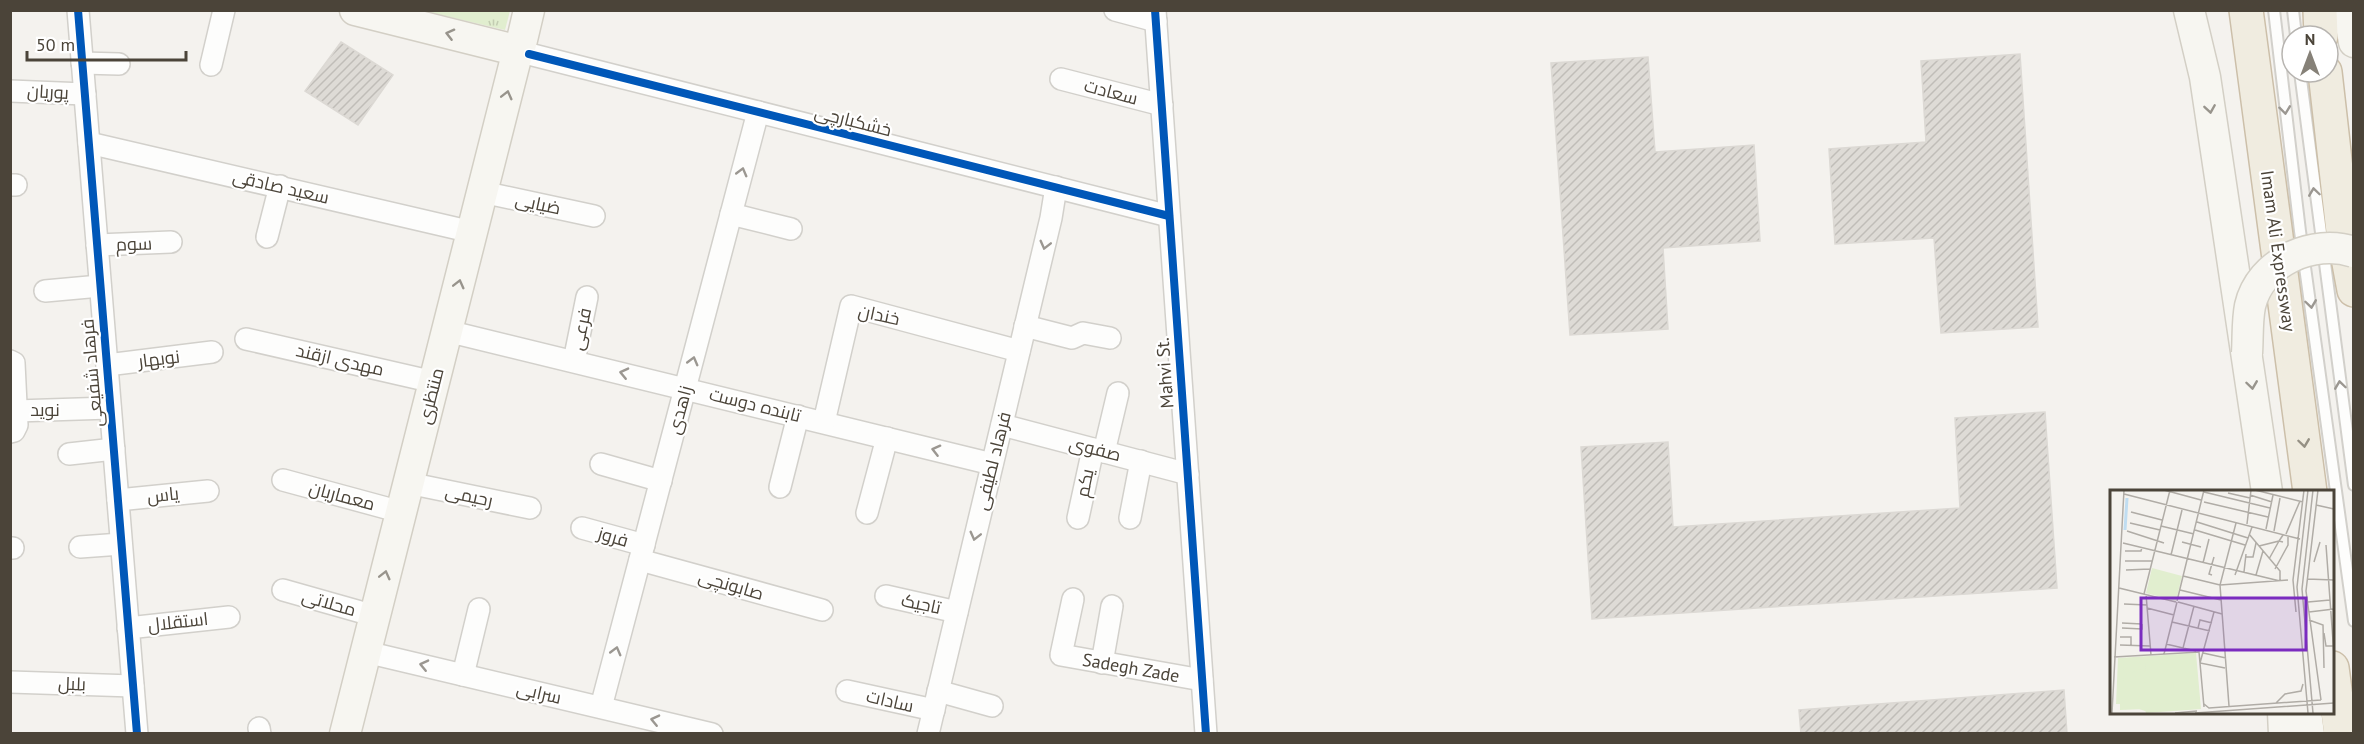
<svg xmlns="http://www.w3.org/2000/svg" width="2364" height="744" font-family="'PT Sans',Cairo,sans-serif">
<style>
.park{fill:url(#park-tufts)}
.building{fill:url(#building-hatch);stroke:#dcd9d4;stroke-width:1.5}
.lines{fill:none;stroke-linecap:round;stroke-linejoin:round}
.service-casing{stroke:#d2d0cb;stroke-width:14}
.minor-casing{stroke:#d2d0cb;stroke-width:24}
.secondary-casing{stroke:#d3cfc5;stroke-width:33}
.trunk-casing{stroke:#ccbfa9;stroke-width:36}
.service{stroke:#fdfdfc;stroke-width:10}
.minor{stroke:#fdfdfc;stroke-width:21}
.secondary{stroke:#f7f6f1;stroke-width:30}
.trunk{stroke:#f0ece0;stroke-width:33}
.secondary-bridge-casing{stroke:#d3cfc5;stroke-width:33;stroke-linecap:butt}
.secondary-bridge{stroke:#f7f6f1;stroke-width:30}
.cycleway-casing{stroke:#fff;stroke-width:11}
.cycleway{stroke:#0057b8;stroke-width:8}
.oneway{stroke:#98948c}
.oneway2{stroke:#9b9791}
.oneway3{stroke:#959084}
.labels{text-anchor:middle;stroke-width:4.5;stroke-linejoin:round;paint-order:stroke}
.street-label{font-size:18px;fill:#4b4439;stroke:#fff}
.inset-river{fill:none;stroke:#c0ddf1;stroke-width:3}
.inset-road{fill:none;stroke:#b0aca6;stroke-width:1.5}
.view{fill:#7b2cbf;fill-opacity:0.15;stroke:#7b2cbf;stroke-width:3}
.inset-edge{fill:none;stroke:#4b4439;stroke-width:3}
</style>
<defs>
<pattern id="park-tufts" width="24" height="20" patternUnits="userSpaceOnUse" patternTransform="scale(1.5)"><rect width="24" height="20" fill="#e1eecf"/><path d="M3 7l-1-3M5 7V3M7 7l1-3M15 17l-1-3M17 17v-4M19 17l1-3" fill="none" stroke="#c3cdb2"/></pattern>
<pattern id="building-hatch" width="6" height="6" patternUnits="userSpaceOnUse" patternTransform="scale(1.5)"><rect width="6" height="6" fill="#dedbd6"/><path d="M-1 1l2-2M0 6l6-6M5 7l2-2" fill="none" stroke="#c0bdb8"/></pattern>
</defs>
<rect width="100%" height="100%" fill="#f4f2ee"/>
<polygon class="park" points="424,11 510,10 510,11 505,30"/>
<g class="building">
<polygon points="341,42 393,75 358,125 305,91"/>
<polygon points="2020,54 2038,327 1941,333 1934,238 1835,244 1829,149 1926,142 1921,61"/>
<polygon points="1648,57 1655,152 1754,145 1760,241 1663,248 1668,329 1570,335 1551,63"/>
<polygon points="2045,412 2057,588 1592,619 1581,447 1668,442 1673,527 1960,508 1955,418"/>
<polygon points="2064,690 2067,734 1801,734 1799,710"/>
</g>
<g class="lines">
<g class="service-casing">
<g id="service">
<polyline points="2274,10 2300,231 2354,621"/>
<polyline points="2293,10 2296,36"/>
<polyline points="2300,72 2354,485"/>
</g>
</g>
<g class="minor-casing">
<g id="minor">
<polyline points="78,10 137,734"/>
<polyline points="1115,10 1156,21"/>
<polyline points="1155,10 1206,734"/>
<polyline points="529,54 1169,216"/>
<polyline points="82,63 119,64"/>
<polyline points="211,65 224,10"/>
<polyline points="1061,79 1162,105"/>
<polyline points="10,91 85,94"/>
<polyline points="89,143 472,232"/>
<polyline points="10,185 16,185"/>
<polyline points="482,192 594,216"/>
<polyline points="731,214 791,229"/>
<polyline points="267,237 280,186"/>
<polyline points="97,245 171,242"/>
<polyline points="45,291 100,286"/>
<polyline points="1025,326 1072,338 1083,333 1110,338"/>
<polyline points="447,331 992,464"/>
<polyline points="246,339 434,382"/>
<polyline points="10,361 14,363 17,425 14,431 10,432"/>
<polyline points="574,361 587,297"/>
<polyline points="107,365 212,352"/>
<polyline points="16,411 110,408"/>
<polyline points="824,422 851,306 1019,351"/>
<polyline points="1002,425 1188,474"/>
<polyline points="1104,452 1118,393"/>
<polyline points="69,454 114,449"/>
<polyline points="601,464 661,481"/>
<polyline points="283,480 401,512"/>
<polyline points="408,483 530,508"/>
<polyline points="780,487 798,416"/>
<polyline points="118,500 208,491"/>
<polyline points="867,513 887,438"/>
<polyline points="1078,518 1093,449"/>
<polyline points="1130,518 1141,461"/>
<polyline points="582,528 644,545"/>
<polyline points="80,547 121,544"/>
<polyline points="10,548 13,548"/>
<polyline points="640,560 822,610"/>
<polyline points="283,590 375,616"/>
<polyline points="886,596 957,612"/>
<polyline points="1073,599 1061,655 1202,680"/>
<polyline points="128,628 229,617"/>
<polyline points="366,652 712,734"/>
<polyline points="1102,663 1112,606"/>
<polyline points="463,675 479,609"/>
<polyline points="10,682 133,686"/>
<polyline points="847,691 934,710"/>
<polyline points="938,691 992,706"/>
<polyline points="601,707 758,112"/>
<polyline points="259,728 260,734"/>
<polyline points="928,734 1051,218 1056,187"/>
</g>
</g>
<g class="secondary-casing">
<g id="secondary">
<polyline points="355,10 507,48"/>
<polyline points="2189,10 2205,77 2267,492"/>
<polyline points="2348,10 2354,42"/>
<polyline points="521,44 529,10"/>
<polyline points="2283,712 2284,734"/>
<polyline points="2306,712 2309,734"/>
<polyline points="345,734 516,58"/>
</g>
</g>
<g class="trunk-casing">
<g id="trunk">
<polyline points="2246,10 2310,492"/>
<polyline points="2320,10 2321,36"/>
<polyline points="2325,72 2343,231 2354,290"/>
<polyline points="2332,668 2341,734"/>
</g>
</g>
<use href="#service" class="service"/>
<use href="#minor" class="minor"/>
<use href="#secondary" class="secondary"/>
<use href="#trunk" class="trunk"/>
<g class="secondary-bridge-casing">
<path id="secondary-bridge" d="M2247,353c1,-15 0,-32 3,-47 10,-44 63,-68 104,-54"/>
</g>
<use href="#secondary-bridge" class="secondary-bridge"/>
<g class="cycleway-casing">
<g id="cycleway">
<polyline points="78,10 137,734"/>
<polyline points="1155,10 1206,734"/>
<polyline points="529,54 1169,216"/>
</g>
</g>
<use href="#cycleway" class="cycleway"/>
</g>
<defs><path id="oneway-chevron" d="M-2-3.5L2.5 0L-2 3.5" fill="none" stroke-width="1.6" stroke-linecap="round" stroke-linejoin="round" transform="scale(1.5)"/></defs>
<g class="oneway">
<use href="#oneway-chevron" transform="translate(450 34) rotate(-166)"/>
<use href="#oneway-chevron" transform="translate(507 95) rotate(-76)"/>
<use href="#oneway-chevron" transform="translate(2210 109) rotate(81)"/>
<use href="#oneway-chevron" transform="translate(459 284) rotate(-76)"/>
<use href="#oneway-chevron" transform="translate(2252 385) rotate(82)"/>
<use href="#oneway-chevron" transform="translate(385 575) rotate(-76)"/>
</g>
<g class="oneway2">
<use href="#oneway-chevron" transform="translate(2285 110) rotate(83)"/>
<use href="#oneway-chevron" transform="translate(742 172) rotate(-75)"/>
<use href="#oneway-chevron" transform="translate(2314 192) rotate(-98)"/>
<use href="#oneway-chevron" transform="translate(1045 245) rotate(104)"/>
<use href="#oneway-chevron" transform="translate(2311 304) rotate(82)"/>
<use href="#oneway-chevron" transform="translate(693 361) rotate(-75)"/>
<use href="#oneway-chevron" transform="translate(624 373) rotate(-167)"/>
<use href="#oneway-chevron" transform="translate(2340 385) rotate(-98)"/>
<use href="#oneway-chevron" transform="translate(936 450) rotate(-166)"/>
<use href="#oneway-chevron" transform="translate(975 536) rotate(104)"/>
<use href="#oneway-chevron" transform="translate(616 651) rotate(-75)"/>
<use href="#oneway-chevron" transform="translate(424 665) rotate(-167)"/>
<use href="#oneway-chevron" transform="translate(655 720) rotate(-167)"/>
</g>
<use class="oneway3" href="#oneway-chevron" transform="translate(2304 443) rotate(82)"/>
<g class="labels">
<g class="street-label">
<text transform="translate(48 92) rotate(3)" y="6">پوریان</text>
<text transform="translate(1111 92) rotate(15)" y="6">سعادت</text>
<text transform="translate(853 121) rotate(14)" y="6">خشکبارچی</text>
<text transform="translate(281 187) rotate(13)" y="6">سعید صادقی</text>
<text transform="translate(538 204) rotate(12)" y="6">ضیایی</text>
<text transform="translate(134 244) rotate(-2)" y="6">سوم</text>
<text transform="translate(2278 251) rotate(82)" y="6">Imam Ali Expressway</text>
<text transform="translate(879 315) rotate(12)" y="6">خندان</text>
<text transform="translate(581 329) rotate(-78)" y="6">فرعی</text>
<text transform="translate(159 359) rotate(-7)" y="6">نوبهار</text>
<text transform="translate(340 360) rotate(13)" y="6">مهدی ازقند</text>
<text transform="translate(92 373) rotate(-95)" y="6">فرهاد شفیعی</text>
<text transform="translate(1165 373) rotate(-94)" y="6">Mahvi St.</text>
<text transform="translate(431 396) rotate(-76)" y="6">منتظری</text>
<text transform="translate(755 405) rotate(14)" y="6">تابنده دوست</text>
<text x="45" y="416">نوید</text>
<text transform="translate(680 410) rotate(-75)" y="6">زاهدی</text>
<text transform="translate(1095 449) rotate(14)" y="6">صفوی</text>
<text transform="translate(993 461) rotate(-76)" y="6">فرهاد لطیفی</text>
<text transform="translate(1085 483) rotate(-78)" y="6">یکم</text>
<text transform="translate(163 495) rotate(-6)" y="6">یاس</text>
<text transform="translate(342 496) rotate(15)" y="6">معماریان</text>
<text transform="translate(469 496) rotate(12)" y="6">رحیمی</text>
<text transform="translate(613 537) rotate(16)" y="6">فروز</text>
<text transform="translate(731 585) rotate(16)" y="6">صابونچی</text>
<text transform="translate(329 603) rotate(16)" y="6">محلاتی</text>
<text transform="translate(921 604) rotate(12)" y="6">تاجیک</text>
<text transform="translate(178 622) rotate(-6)" y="6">استقلال</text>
<text transform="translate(1131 668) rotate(10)" y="6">Sadegh Zade</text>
<text transform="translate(72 684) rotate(2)" y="6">بلبل</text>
<text transform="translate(539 693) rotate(13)" y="6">سرابی</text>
<text transform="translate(890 701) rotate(13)" y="6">سادات</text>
</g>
</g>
<g transform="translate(2110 490)">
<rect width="224" height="224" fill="#f4f2ee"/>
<path d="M86,163l5,56 -55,4 -1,-4 -25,1v-6h-4l2,-46z" fill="#e1eecf"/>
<path d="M35,173l1,9 -4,-3 -17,6v4l20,-4 1,7 -22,3 -1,-20zM82,205l2,14 -46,3 -9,-3v-4l30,-2 1,5h7l1,-8 3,8 4,-5 5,3z" fill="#e1eecf"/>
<path d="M42,78l30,8 -6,25 -30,-8z" fill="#e1eecf"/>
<path class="inset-river" d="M15,40l2,-32"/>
<path class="inset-road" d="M54,0l37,10M145,0l48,12M208,0l-12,101 15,109M94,2l66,16M118,3l22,5M14,4l176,45M140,5l22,7M94,12l64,15M206,15l18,4M21,22l31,8M87,32l51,16M20,33l30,7M137,34l4,-34M51,36l33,8M156,39l7,-34M85,40l50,15M17,41l37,12M164,41l6,-33M176,44l14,-33M72,52l19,5M13,53l157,38v-10l-31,-37M216,55l8,110M149,56l20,-5 4,-6M15,61h16l1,-4M61,65l11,-45M136,67h7l3,-14M159,69l10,-18 4,1M15,71h27M204,72l6,-20M93,73l6,-24M165,79l13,-24v-9M16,80l24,-1M134,82l2,-18M102,85l-3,-1 5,-17M125,85l17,-48M146,85l7,-24M73,86l37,9 68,-5M197,89l27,1M9,98l57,14M70,100l41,10M34,104l26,-104M36,104l5,61M67,111l27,-111M68,112l44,12M198,112l22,-2M14,114l23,1M37,118l27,7M104,122l-14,51 25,5M186,122l-3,-32 11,-90M199,122l25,-3M199,130l14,5 1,43M62,132l38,9M12,133l20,1M12,138l20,1v-5M88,138l2,-8 12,3M214,143l2,13h7M10,147h11v9M56,154l30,7M10,155l30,1M73,158l11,-42M93,163l23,5M54,164l13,-52M4,167l85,-5 5,55M166,213l9,-9 16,-3 2,-7M94,214l5,4 112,-8M119,216l-9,-121 16,-62M2,223l12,-223M65,223l22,-2M85,223l139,-10M198,223l-11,-126 11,-97M203,223l-11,-124 11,-99"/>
<path class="view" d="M31,108h165v52h-165z"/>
<rect width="224" height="224" class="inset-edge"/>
</g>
<rect width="2364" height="744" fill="none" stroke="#4b4439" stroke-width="24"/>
<g transform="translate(2310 54)"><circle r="28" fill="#ffffff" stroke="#b7b4b0" stroke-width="1.5"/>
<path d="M0-4.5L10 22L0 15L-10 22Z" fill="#868178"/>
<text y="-9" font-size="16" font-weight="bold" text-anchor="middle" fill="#4b4439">N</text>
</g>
<path d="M27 51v9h159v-9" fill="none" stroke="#4b4439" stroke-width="3"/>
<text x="36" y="51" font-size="18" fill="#4b4439" stroke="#ffffff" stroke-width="4.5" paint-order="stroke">50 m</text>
</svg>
